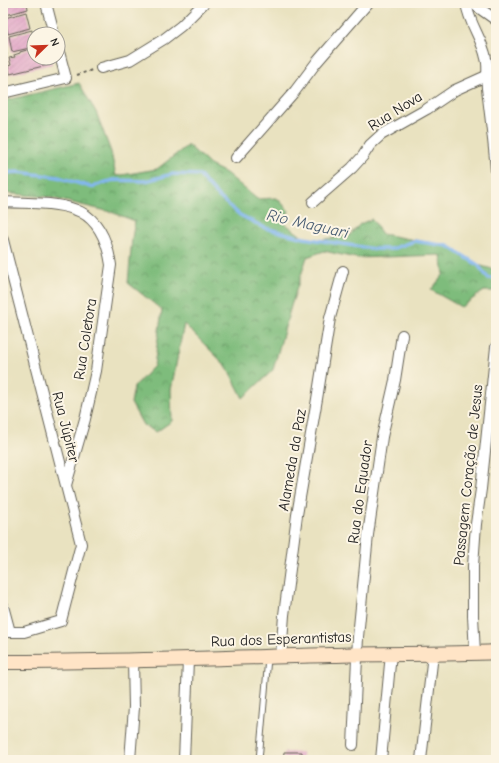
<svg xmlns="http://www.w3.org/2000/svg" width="499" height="763" font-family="'Comic Neue',sans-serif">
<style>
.forest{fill:url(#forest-crowns);stroke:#4d6c4c}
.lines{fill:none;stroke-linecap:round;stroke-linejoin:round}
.stream{stroke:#83b7f1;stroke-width:3.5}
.building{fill:url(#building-hatch)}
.service-casing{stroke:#646155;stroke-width:7}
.minor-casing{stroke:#646155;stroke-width:12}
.secondary-casing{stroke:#646155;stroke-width:16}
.path{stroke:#646155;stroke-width:2;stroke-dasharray:3 3;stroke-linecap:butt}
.service{stroke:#fff;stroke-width:5}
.minor{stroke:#fff;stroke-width:10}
.secondary{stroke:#ffe4c6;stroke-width:14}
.labels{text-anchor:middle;stroke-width:4;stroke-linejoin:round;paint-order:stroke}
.street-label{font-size:15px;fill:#1c1c1c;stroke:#fcf5e5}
.water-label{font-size:16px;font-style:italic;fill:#455a71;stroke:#fcf5e5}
</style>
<defs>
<pattern id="forest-crowns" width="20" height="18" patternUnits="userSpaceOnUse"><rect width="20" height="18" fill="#7ebc7b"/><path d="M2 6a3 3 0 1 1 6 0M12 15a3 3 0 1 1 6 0" fill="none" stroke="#669864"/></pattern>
<pattern id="building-hatch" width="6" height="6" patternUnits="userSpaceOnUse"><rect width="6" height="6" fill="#e0a0c5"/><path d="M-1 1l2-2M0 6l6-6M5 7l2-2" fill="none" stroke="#c089a9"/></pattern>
</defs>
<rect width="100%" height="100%" fill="#fcf5e5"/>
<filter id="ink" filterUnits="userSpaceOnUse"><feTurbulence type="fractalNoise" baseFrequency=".025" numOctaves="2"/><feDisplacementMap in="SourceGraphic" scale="8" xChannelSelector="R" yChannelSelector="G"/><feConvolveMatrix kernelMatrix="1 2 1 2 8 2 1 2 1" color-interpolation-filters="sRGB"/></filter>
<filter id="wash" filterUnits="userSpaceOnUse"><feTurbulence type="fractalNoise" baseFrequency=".012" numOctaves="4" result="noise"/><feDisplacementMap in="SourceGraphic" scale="16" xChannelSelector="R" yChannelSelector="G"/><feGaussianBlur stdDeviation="0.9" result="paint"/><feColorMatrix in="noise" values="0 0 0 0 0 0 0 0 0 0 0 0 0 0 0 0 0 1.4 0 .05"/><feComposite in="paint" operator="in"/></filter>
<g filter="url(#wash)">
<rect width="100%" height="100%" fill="#e9e2c0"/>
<polygon class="forest" points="79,83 96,112 111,152 116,176 157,169 188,145 210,165 226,173 257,199 277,198 289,211 283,222 304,238 320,240 350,235 360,224 372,219 382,234 448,246 478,265 496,270 496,291 484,291 461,307 431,290 444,274 441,255 356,258 324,251 307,257 291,306 273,370 243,398 227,367 184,324 171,390 172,421 156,432 143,425 131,403 134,387 154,366 162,310 128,283 132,238 135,221 111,212 48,197 3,193 3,101"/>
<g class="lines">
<polyline class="stream" points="3,173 18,172 58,177 91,187 113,180 145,181 173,174 199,175 218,196 240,215 265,228 304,238 374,249 392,249 414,241 448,246 478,265 488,278 496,278"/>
</g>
<g id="blocks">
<g class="building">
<polygon points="3,3 27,3 28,9 6,15"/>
<polygon points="26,12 30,28 8,34 5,18"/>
<polygon points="32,30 34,47 12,52 9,36"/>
<polygon points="3,39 7,55 3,56"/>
<polygon points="34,48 34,58 50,58 52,64 10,74 8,66 11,65 9,58 15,57 14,55 20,53 20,52"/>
<polygon points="3,57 4,57 8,76 3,77"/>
<polygon points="284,752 302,752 302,760 283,760"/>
</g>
</g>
</g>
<g filter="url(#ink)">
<use href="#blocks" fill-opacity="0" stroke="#646155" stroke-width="1"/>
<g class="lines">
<g class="service-casing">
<polyline id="service" points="259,760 268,658"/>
</g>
<g class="minor-casing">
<g id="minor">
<polyline points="46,3 54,34"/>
<path d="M466,3c3,21 16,35 20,55 3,9 0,20 1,30 3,28 7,55 9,83"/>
<polyline points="472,3 496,20"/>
<polyline points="101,68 130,60 164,39 181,26 204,3"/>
<polyline points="3,93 66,78 58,48"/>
<polyline points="236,158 295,91 316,63 368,3"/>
<path d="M3,202c56,3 98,-5 108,63l-15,106 -11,48 -19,66"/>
<polyline points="313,202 352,168 363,156 370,145 381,135 427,109 455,90 486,76"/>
<polyline points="3,240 81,544 61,621 24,632 3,632"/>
<polyline points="3,606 10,632"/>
<polyline points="475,653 473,616 473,566 476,524 481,489 496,347"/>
<polyline points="281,656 284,615 297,515 317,399 330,318 343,271"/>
<polyline points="353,745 358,637 368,535 382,437 395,380 402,335"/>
<polyline points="130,760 134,707 133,661"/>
<polyline points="184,760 188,660"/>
<polyline points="381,760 391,653"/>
<polyline points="421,760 433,654"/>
</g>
</g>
<g class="secondary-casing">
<path id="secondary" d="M3,662c109,0 218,-4 327,-7 55,-2 111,0 166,-3"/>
</g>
<polyline class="path" points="77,75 92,70"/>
<use href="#service" class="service"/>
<use href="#minor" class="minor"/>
<use href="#secondary" class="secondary"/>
</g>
</g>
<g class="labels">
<g class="street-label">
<text transform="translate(395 111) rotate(-32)" y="5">Rua Nova</text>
<text transform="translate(85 339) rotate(-81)" y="5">Rua Coletora</text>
<text transform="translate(66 427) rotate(76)" y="5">Rua Júpiter</text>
<text transform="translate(292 460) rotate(-80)" y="5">Alameda da Paz</text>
<text transform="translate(468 475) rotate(-84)" y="5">Passagem Coração de Jesus</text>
<text transform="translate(360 492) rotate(-82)" y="5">Rua do Equador</text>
<text transform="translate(281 639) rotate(-2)" y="5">Rua dos Esperantistas</text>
</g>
<g class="water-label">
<text transform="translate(308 223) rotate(13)" y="6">Rio Maguari</text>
</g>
</g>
<rect width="499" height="763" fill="none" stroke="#fcf5e5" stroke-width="16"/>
<g transform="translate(46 46) rotate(67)"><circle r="19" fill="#fcf5e5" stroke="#a29e95"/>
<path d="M0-3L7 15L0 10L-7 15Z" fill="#c8321e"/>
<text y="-6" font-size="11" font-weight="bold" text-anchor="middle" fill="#1c1c1c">N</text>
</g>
</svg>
